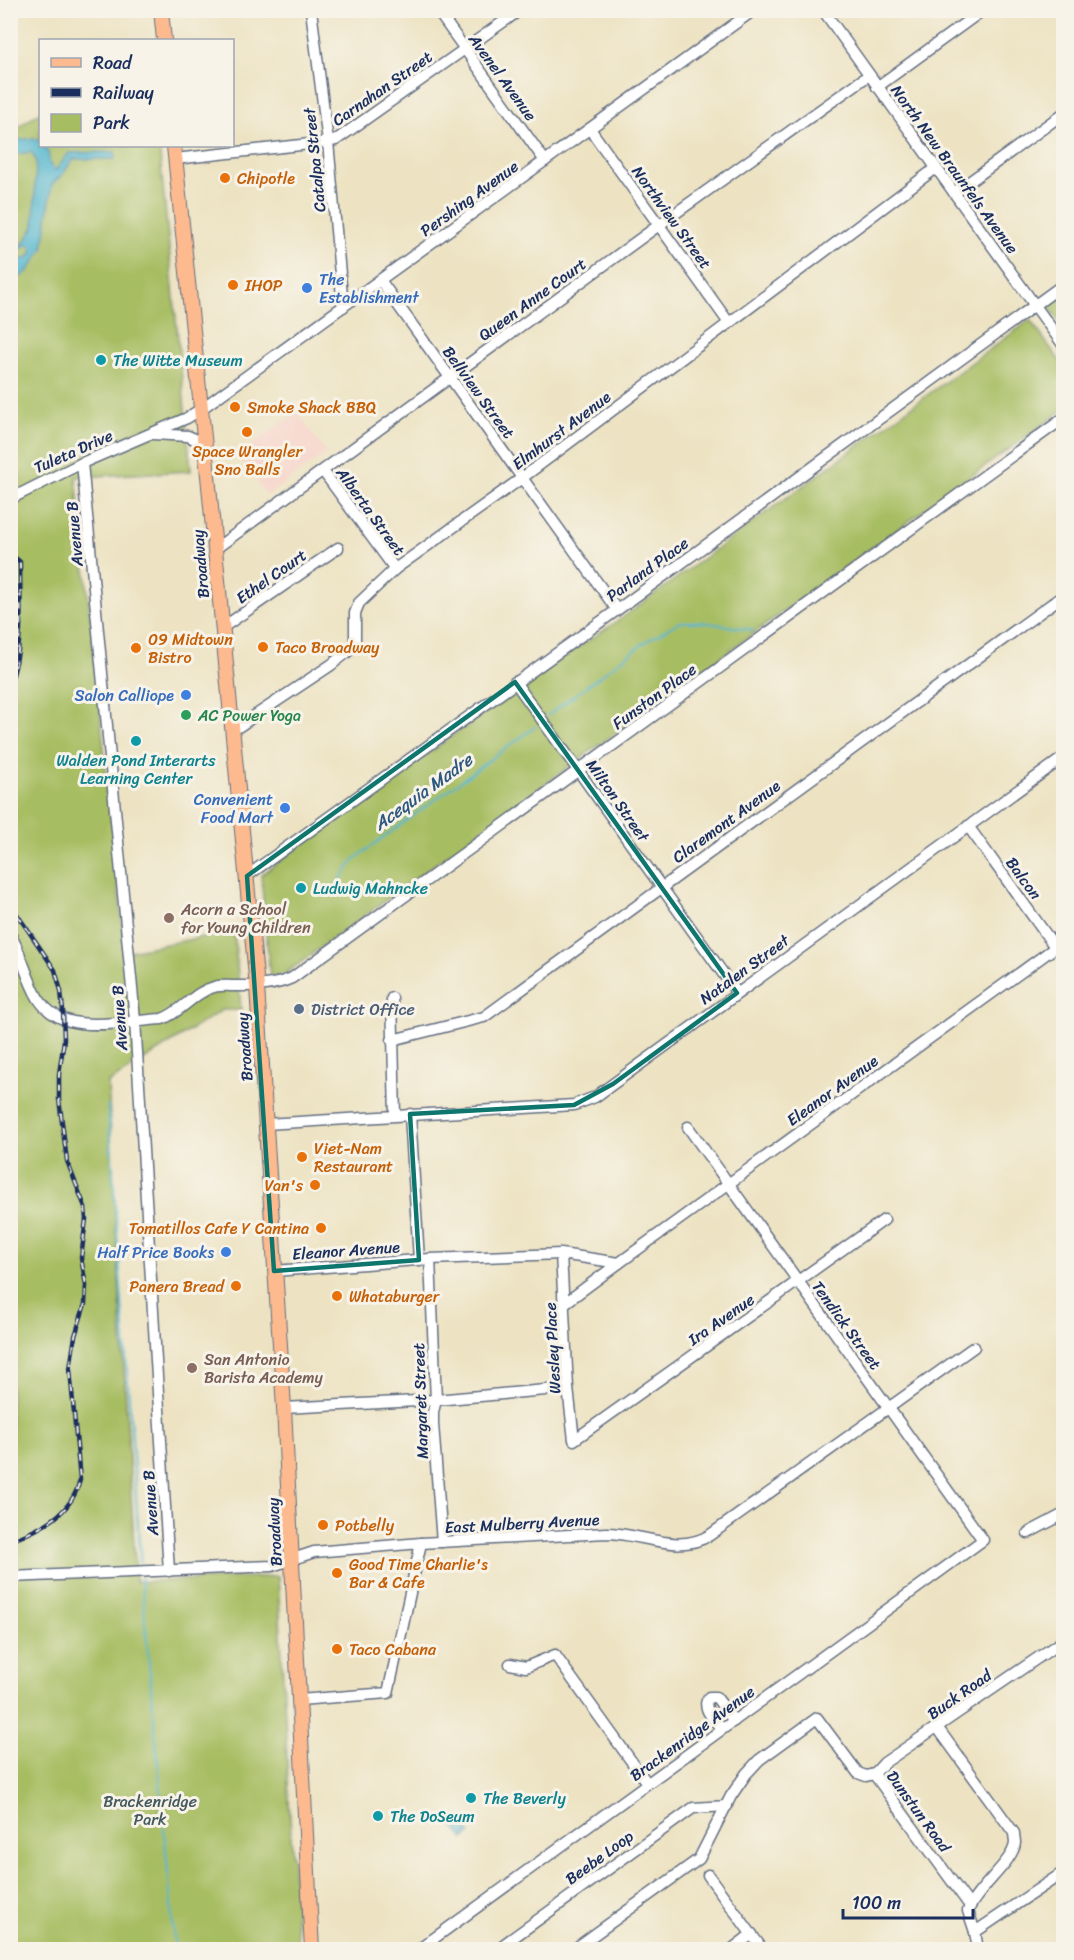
<svg xmlns="http://www.w3.org/2000/svg" width="1074" height="1960" font-family="Sriracha,sans-serif">
<style>
.built{fill:#f7d1c7}
.green{fill:#a7bd62;stroke:#617660;stroke-width:1.5}
.water{fill:#50b5ce;stroke:#367296;stroke-width:1.5;fill-rule:evenodd}
.lines{fill:none;stroke-linecap:round;stroke-linejoin:round}
.stream{stroke:#50b5ce;stroke-width:2}
.minor-casing{stroke:#646e81;stroke-width:13}
.major-casing{stroke:#646e81;stroke-width:16}
.minor{stroke:#fff;stroke-width:10}
.major{stroke:#fcba8e;stroke-width:14}
.rail-casing{stroke:#1b2f5e;stroke-width:4.5}
.rail{stroke:#f7f3e8;stroke-width:2;stroke-dasharray:7;stroke-linecap:butt}
.marked{fill:none;stroke:#0f766e;stroke-width:4.5;stroke-linejoin:round}
.food-dot{fill:#e8710a;stroke:#f7f3e8;stroke-width:2}
.shop-dot{fill:#3f7fe0;stroke:#f7f3e8;stroke-width:2}
.culture-dot{fill:#0f9aa8;stroke:#f7f3e8;stroke-width:2}
.leisure-dot{fill:#2e9e5b;stroke:#f7f3e8;stroke-width:2}
.education-dot{fill:#8d6e63;stroke:#f7f3e8;stroke-width:2}
.service-dot{fill:#5c6f8a;stroke:#f7f3e8;stroke-width:2}
.labels{text-anchor:middle;stroke-width:6;stroke-linejoin:round;paint-order:stroke}
.street-label{font-size:16px;fill:#1b2f5e;stroke:#f7f3e8}
.food-label{font-size:16px;fill:#c56008;stroke:#f7f3e8;text-anchor:start}
.shop-label{font-size:16px;fill:#366cbe;stroke:#f7f3e8;text-anchor:end}
.culture-label{font-size:16px;fill:#0d838f;stroke:#f7f3e8;text-anchor:start}
.leisure-label{font-size:16px;fill:#27864d;stroke:#f7f3e8;text-anchor:start}
.education-label{font-size:16px;fill:#785e54;stroke:#f7f3e8;text-anchor:start}
.service-label{font-size:16px;fill:#4e5e75;stroke:#f7f3e8;text-anchor:start}
.park-label{font-size:16px;fill:#455a5f;stroke:#f7f3e8}
.water-label{font-size:18px;font-style:italic;fill:#2b5780;stroke:#f7f3e8}
</style>
<rect width="100%" height="100%" fill="#f7f3e8"/>
<filter id="ink" filterUnits="userSpaceOnUse"><feTurbulence type="fractalNoise" baseFrequency=".0167" numOctaves="2"/><feDisplacementMap in="SourceGraphic" scale="12" xChannelSelector="R" yChannelSelector="G"/><feConvolveMatrix kernelMatrix="1 2 1 2 8 2 1 2 1" color-interpolation-filters="sRGB"/></filter>
<filter id="wash" filterUnits="userSpaceOnUse"><feTurbulence type="fractalNoise" baseFrequency=".008" numOctaves="4" result="noise"/><feDisplacementMap in="SourceGraphic" scale="24" xChannelSelector="R" yChannelSelector="G"/><feGaussianBlur stdDeviation="1.35" result="paint"/><feColorMatrix in="noise" values="0 0 0 0 0 0 0 0 0 0 0 0 0 0 0 0 0 1.4 0 .05"/><feComposite in="paint" operator="in"/></filter>
<g filter="url(#wash)">
<rect width="100%" height="100%" fill="#ede3c3"/>
<polygon class="built" points="297,412 326,453 267,496 238,455"/>
<g class="green">
<polygon points="40,112 40,146 159,146 191,471 76,477 125,952 234,931 241,1010 222,1010 108,1083 136,1582 278,1576 289,1801 298,1949 11,1949 10,133"/>
<polygon points="1063,295 1063,327 1048,306"/>
<polygon points="1030,320 1063,365 1063,410 567,768 286,973 270,977 261,875 528,681 622,618"/>
</g>
<g class="water">
<path d="M26,139h11l11,13 2,13 6,5 13,-17 46,-1v7h-42l-10,15 -11,10 -9,65 -15,22 -17,13v-33l14,-9 9,-15 2,-67 -5,-8 -20,3v-14zM27,244l5,3v7l-7,5h-6l-2,-2 3,-7z"/>
<polygon points="458,1818 470,1833 464,1839 452,1825"/>
</g>
<g class="lines">
<g class="stream">
<polyline points="547,716 645,642 679,622 701,622 753,630"/>
<polyline points="335,887 355,859 373,845 535,727"/>
<polyline points="108,1106 141,1567"/>
<polyline points="141,1576 175,1950"/>
</g>
</g>
</g>
<g filter="url(#ink)">
<g class="lines">
<g class="minor-casing">
<g id="minor">
<polyline points="311,10 328,142 343,307"/>
<polyline points="437,10 545,161"/>
<polyline points="823,10 1064,346"/>
<polyline points="877,87 983,10"/>
<polyline points="590,129 729,323"/>
<polyline points="175,159 328,142 336,140 520,10"/>
<polyline points="954,193 1064,113"/>
<polyline points="380,280 617,610"/>
<polyline points="153,434 188,436 205,444"/>
<polyline points="82,463 135,1020 169,1571"/>
<polyline points="323,471 395,569"/>
<polyline points="10,499 82,463 187,418 201,409 754,10"/>
<polyline points="215,549 659,225 869,75"/>
<polyline points="222,628 338,548"/>
<polyline points="515,682 737,993"/>
<polyline points="232,731 331,665 350,650 355,643 355,613 359,603 395,569 522,478 936,168"/>
<polyline points="968,826 1055,947"/>
<polyline points="247,876 617,610 1064,284"/>
<path d="M10,934c12,20 16,44 28,64 24,40 85,23 124,21 20,-7 32,-27 52,-32 7,-2 16,-1 23,-1 20,0 37,0 55,-8l772,-560"/>
<polyline points="392,998 395,1115"/>
<polyline points="392,1040 484,1017 1064,595"/>
<polyline points="410,1114 419,1260"/>
<polyline points="266,1124 574,1105 595,1097 1064,757"/>
<polyline points="561,1254 568,1388 574,1440 884,1220"/>
<polyline points="430,1259 436,1400 433,1412 433,1424 442,1542"/>
<polyline points="274,1271 430,1259 561,1254 619,1263 1064,941"/>
<polyline points="565,1303 619,1263"/>
<polyline points="284,1408 436,1400 568,1388"/>
<polyline points="1028,1533 1064,1514"/>
<path d="M10,1577l262,-11 42,-14 107,-9 185,-10c35,0 72,22 104,2l264,-188"/>
<polyline points="510,1664 526,1667 555,1655 647,1783"/>
<polyline points="299,1700 388,1693 421,1543"/>
<path d="M937,1727l77,106c0,3 1,6 1,10 -1,18 -39,46 -47,68l7,21"/>
<path d="M722,1729c-7,-9 -22,-21 -13,-32h7l18,24"/>
<polyline points="874,1774 884,1763 1064,1640"/>
<polyline points="874,1774 970,1906"/>
<polyline points="708,1875 763,1950"/>
<polyline points="418,1950 983,1540 688,1127"/>
<polyline points="496,1950 693,1808 727,1806"/>
<polyline points="573,1950 699,1859 731,1796 746,1774 759,1760 817,1718 858,1773 866,1776 874,1774"/>
<polyline points="731,1950 752,1934"/>
<polyline points="978,1950 975,1932 1064,1872"/>
</g>
</g>
<g class="major-casing">
<g id="major">
<polyline points="161,10 164,40"/>
<polyline points="174,146 208,476 257,987 284,1408 312,1950"/>
</g>
</g>
<use href="#minor" class="minor"/>
<use href="#major" class="major"/>
<g class="rail-casing">
<g id="rail">
<path d="M10,553l10,9c0,40 4,84 -10,122"/>
<path d="M10,904l45,66 6,21 2,20 1,29 -5,34v25l8,62 18,46 1,12 -5,39 5,27 -1,19 -10,32 -5,33 10,111c-9,35 -39,49 -70,61"/>
</g>
</g>
<use href="#rail" class="rail"/>
</g>
</g>
<path class="marked" d="M515,682l222,311 -124,91 -39,21 -164,9 9,146 -145,11 -27,-395z"/>
<g class="food-dot">
<circle cx="225" cy="178" r="6"/>
<circle cx="233" cy="285" r="6"/>
<circle cx="235" cy="407" r="6"/>
<circle cx="247" cy="432" r="6"/>
<circle cx="263" cy="647" r="6"/>
<circle cx="136" cy="648" r="6"/>
<circle cx="302" cy="1157" r="6"/>
<circle cx="315" cy="1185" r="6"/>
<circle cx="321" cy="1228" r="6"/>
<circle cx="236" cy="1286" r="6"/>
<circle cx="337" cy="1296" r="6"/>
<circle cx="323" cy="1525" r="6"/>
<circle cx="337" cy="1573" r="6"/>
<circle cx="337" cy="1649" r="6"/>
</g>
<g class="shop-dot">
<circle cx="307" cy="288" r="6"/>
<circle cx="186" cy="695" r="6"/>
<circle cx="285" cy="808" r="6"/>
<circle cx="226" cy="1252" r="6"/>
</g>
<g class="culture-dot">
<circle cx="101" cy="360" r="6"/>
<circle cx="136" cy="741" r="6"/>
<circle cx="301" cy="888" r="6"/>
<circle cx="471" cy="1798" r="6"/>
<circle cx="378" cy="1816" r="6"/>
</g>
<circle class="leisure-dot" cx="186" cy="715" r="6"/>
<g class="education-dot">
<circle cx="169" cy="918" r="6"/>
<circle cx="192" cy="1368" r="6"/>
</g>
<circle class="service-dot" cx="299" cy="1009" r="6"/>
<g class="labels">
<g class="street-label">
<text transform="translate(503 77) rotate(54)" y="6">Avenel Avenue</text>
<text transform="translate(382 88) rotate(-35)" y="6">Carnahan Street</text>
<text transform="translate(314 160) rotate(-96)" y="6">Catalpa Street</text>
<text transform="translate(955 169) rotate(54)" y="6">North New Braunfels Avenue</text>
<text transform="translate(469 198) rotate(-36)" y="6">Pershing Avenue</text>
<text transform="translate(672 217) rotate(54)" y="6">Northview Street</text>
<text transform="translate(532 299) rotate(-36)" y="6">Queen Anne Court</text>
<text transform="translate(479 392) rotate(54)" y="6">Bellview Street</text>
<text transform="translate(561 430) rotate(-37)" y="6">Elmhurst Avenue</text>
<text transform="translate(73 451) rotate(-24)" y="6">Tuleta Drive</text>
<text transform="translate(371 511) rotate(54)" y="6">Alberta Street</text>
<text transform="translate(74 534) rotate(-95)" y="6">Avenue B</text>
<text transform="translate(200 564) rotate(-95)" y="6">Broadway</text>
<text transform="translate(647 569) rotate(-36)" y="6">Parland Place</text>
<text transform="translate(271 576) rotate(-35)" y="6">Ethel Court</text>
<text transform="translate(654 696) rotate(-36)" y="6">Funston Place</text>
<text transform="translate(618 800) rotate(55)" y="6">Milton Street</text>
<text transform="translate(726 821) rotate(-36)" y="6">Claremont Avenue</text>
<text transform="translate(1024 878) rotate(54)" y="6">Balcon</text>
<text transform="translate(744 969) rotate(-36)" y="6">Natalen Street</text>
<text transform="translate(119 1018) rotate(-94)" y="6">Avenue B</text>
<text transform="translate(244 1047) rotate(-94)" y="6">Broadway</text>
<text transform="translate(832 1090) rotate(-36)" y="6">Eleanor Avenue</text>
<text transform="translate(346 1250) rotate(-4)" y="6">Eleanor Avenue</text>
<text transform="translate(721 1319) rotate(-35)" y="6">Ira Avenue</text>
<text transform="translate(847 1325) rotate(54)" y="6">Tendick Street</text>
<text transform="translate(552 1348) rotate(-93)" y="6">Wesley Place</text>
<text transform="translate(420 1401) rotate(-92)" y="6">Margaret Street</text>
<text transform="translate(150 1503) rotate(-94)" y="6">Avenue B</text>
<text transform="translate(522 1523) rotate(-3)" y="6">East Mulberry Avenue</text>
<text transform="translate(274 1532) rotate(-93)" y="6">Broadway</text>
<text transform="translate(959 1694) rotate(-35)" y="6">Buck Road</text>
<text transform="translate(692 1733) rotate(-36)" y="6">Brackenridge Avenue</text>
<text transform="translate(919 1811) rotate(54)" y="6">Dunstun Road</text>
<text transform="translate(599 1857) rotate(-36)" y="6">Beebe Loop</text>
</g>
<g class="food-label">
<text x="237" y="184">Chipotle</text>
<text x="245" y="291">IHOP</text>
<text x="247" y="413">Smoke Shack BBQ</text>
<text x="247" y="457" text-anchor="middle">Space Wrangler<tspan x="247" dy="18">Sno Balls</tspan></text>
<text x="148" y="645">09 Midtown<tspan x="148" dy="18">Bistro</tspan></text>
<text x="275" y="653">Taco Broadway</text>
<text x="314" y="1154">Viet-Nam<tspan x="314" dy="18">Restaurant</tspan></text>
<text x="303" y="1191" text-anchor="end">Van's</text>
<text x="309" y="1234" text-anchor="end">Tomatillos Cafe Y Cantina</text>
<text x="224" y="1292" text-anchor="end">Panera Bread</text>
<text x="349" y="1302">Whataburger</text>
<text x="335" y="1531">Potbelly</text>
<text x="349" y="1570">Good Time Charlie's<tspan x="349" dy="18">Bar &amp; Cafe</tspan></text>
<text x="349" y="1655">Taco Cabana</text>
</g>
<g class="shop-label">
<text x="319" y="285" text-anchor="start">The<tspan x="319" dy="18">Establishment</tspan></text>
<text x="174" y="701">Salon Calliope</text>
<text x="273" y="805">Convenient<tspan x="273" dy="18">Food Mart</tspan></text>
<text x="214" y="1258">Half Price Books</text>
</g>
<g class="culture-label">
<text x="113" y="366">The Witte Museum</text>
<text x="136" y="766" text-anchor="middle">Walden Pond Interarts<tspan x="136" dy="18">Learning Center</tspan></text>
<text x="313" y="894">Ludwig Mahncke</text>
<text x="483" y="1804">The Beverly</text>
<text x="390" y="1822">The DoSeum</text>
</g>
<g class="leisure-label">
<text x="198" y="721">AC Power Yoga</text>
</g>
<g class="education-label">
<text x="181" y="915">Acorn a School<tspan x="181" dy="18">for Young Children</tspan></text>
<text x="204" y="1365">San Antonio<tspan x="204" dy="18">Barista Academy</tspan></text>
</g>
<g class="service-label">
<text x="311" y="1015">District Office</text>
</g>
<g class="park-label">
<text x="150" y="1807">Brackenridge<tspan x="150" dy="18">Park</tspan></text>
</g>
<g class="water-label">
<text transform="translate(423 792) rotate(-36)" y="6">Acequia Madre</text>
</g>
</g>
<rect width="1074" height="1960" fill="none" stroke="#f7f3e8" stroke-width="36"/>
<rect x="39" y="39" width="195" height="108" fill="#f7f3e8" stroke="#9fa5b1" stroke-width="1.5"/>
<rect x="51" y="58" width="30" height="9" fill="#fcba8e" stroke="#9fa5b1" stroke-width="1.5"/>
<text x="93" y="69" font-size="18" fill="#1b2f5e">Road</text>
<rect x="51" y="88" width="30" height="9" fill="#1b2f5e" stroke="#9fa5b1" stroke-width="1.5"/>
<text x="93" y="99" font-size="18" fill="#1b2f5e">Railway</text>
<rect x="51" y="114" width="30" height="18" fill="#a7bd62" stroke="#9fa5b1" stroke-width="1.5"/>
<text x="93" y="129" font-size="18" fill="#1b2f5e">Park</text>
<path d="M843 1909v9h130v-9" fill="none" stroke="#1b2f5e" stroke-width="3"/>
<text x="852" y="1909" font-size="18" fill="#1b2f5e" stroke="#f7f3e8" stroke-width="4.5" paint-order="stroke">100 m</text>
</svg>
